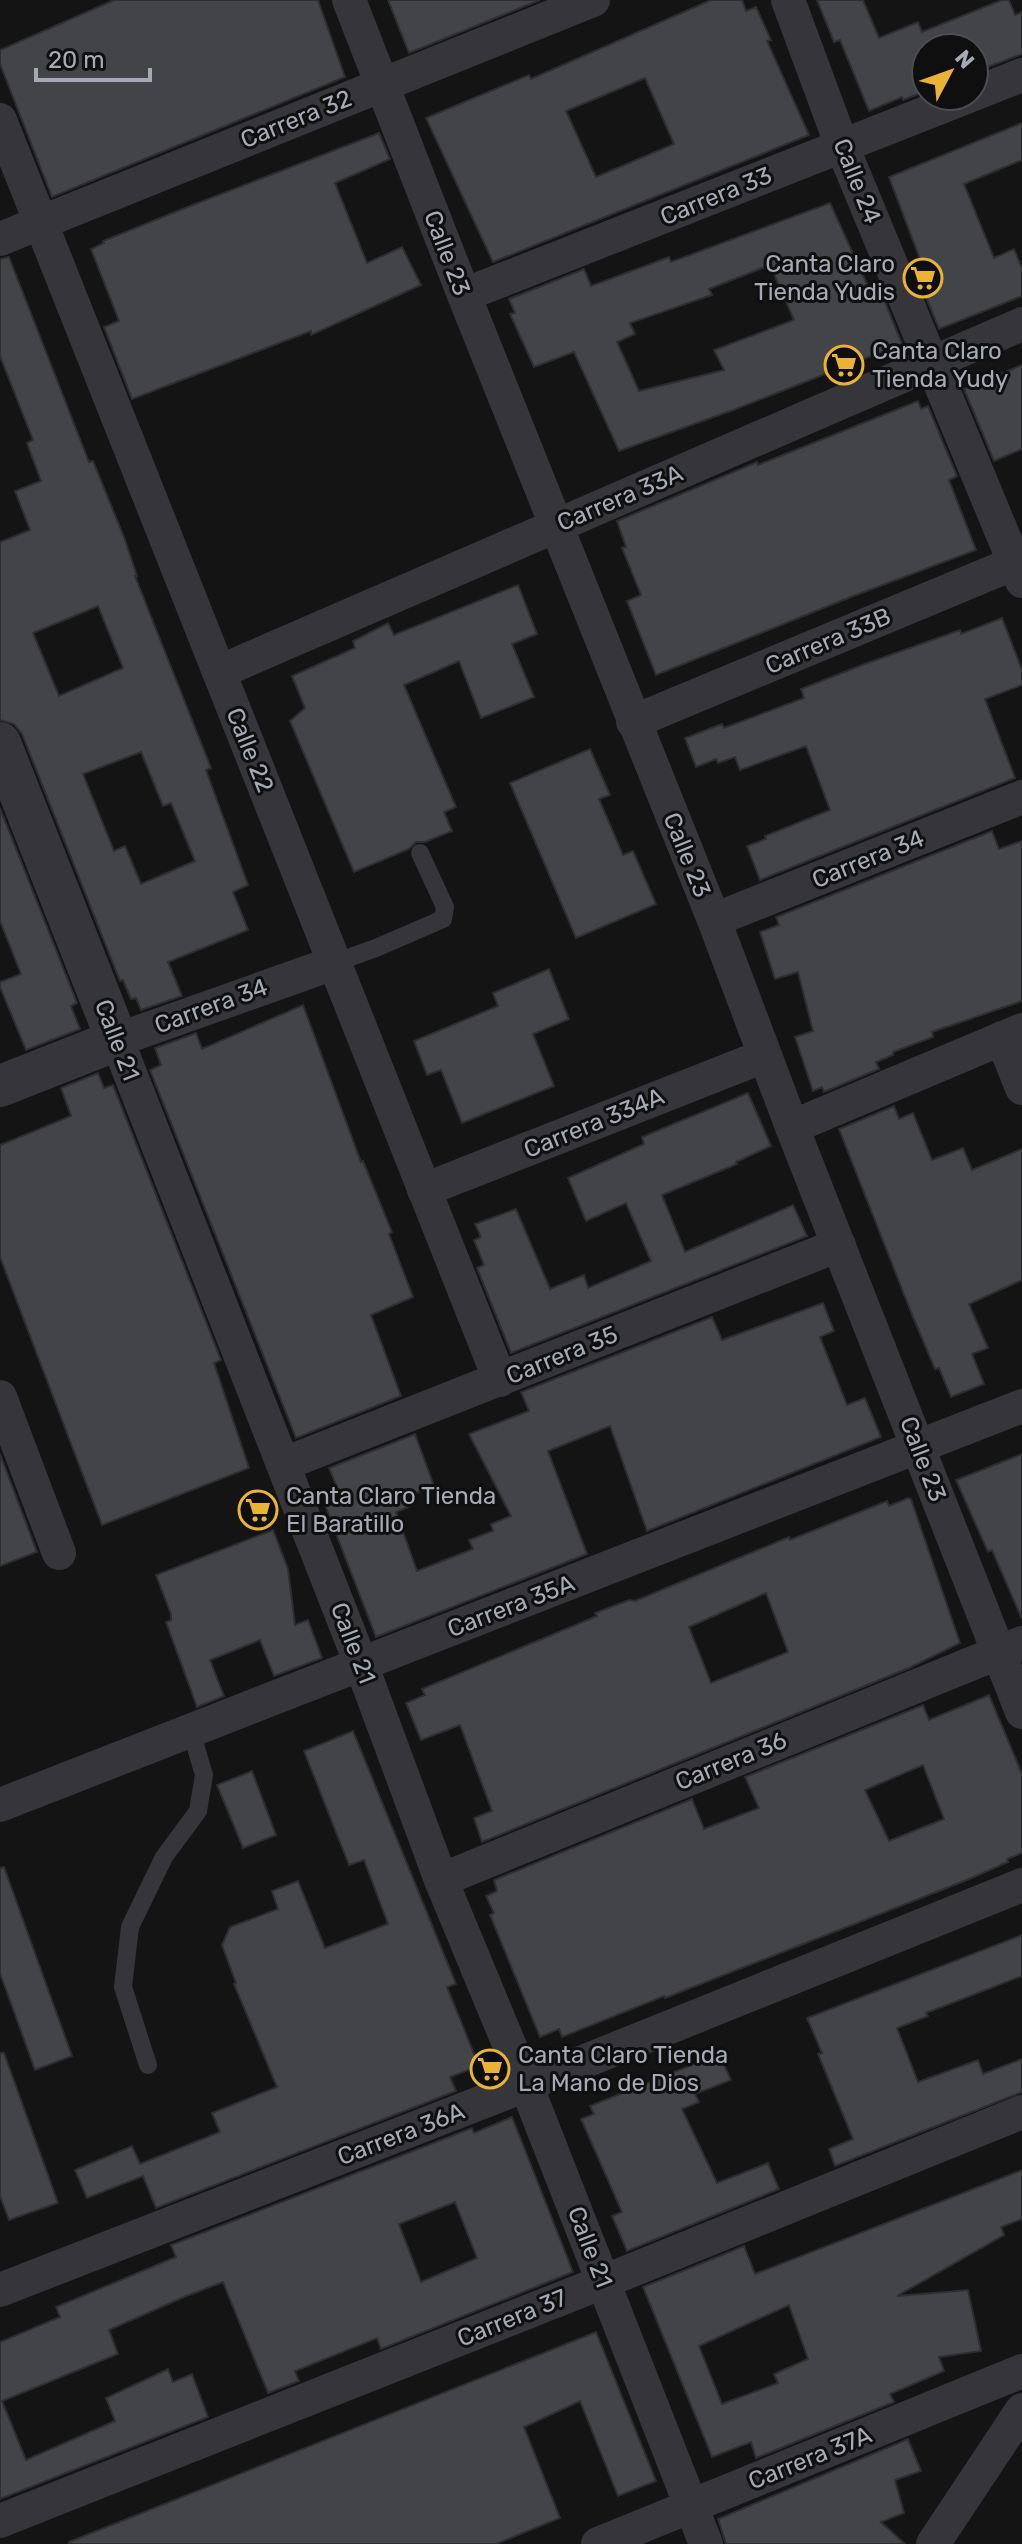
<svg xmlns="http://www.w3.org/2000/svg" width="1022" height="2544" font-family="Rubik,sans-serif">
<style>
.building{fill:#434448;stroke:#2e2e31;stroke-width:2;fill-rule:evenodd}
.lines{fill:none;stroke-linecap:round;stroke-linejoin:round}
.service{stroke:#35353a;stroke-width:18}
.minor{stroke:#35353a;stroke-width:34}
.tertiary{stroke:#35353a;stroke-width:42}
.labels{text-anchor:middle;stroke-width:6;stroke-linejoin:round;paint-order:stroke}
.street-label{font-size:24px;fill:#a6aab5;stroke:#0f0f10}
.poi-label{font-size:24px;fill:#a6aab5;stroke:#0f0f10;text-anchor:start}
</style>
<rect width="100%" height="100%" fill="#141415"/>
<g class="building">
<polygon points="114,0 318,0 345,77 52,197 0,64 0,50"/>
<polygon points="388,0 540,0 409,53"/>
<path d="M711,0h31l4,11 10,-4 15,33 -4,1 42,94 -316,127 -67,-144 103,-43 2,4zM645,78l29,66 -78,33 -30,-66z"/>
<polygon points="817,0 863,0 879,38 918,22 922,32 1002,0 1009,0 1015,15 1022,12 1022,54 974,72 974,48 926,48 926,91 903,100 902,97 869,111 840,40 834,42"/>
<polygon points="1022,123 1022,160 964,184 994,258 1014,249 1022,268 1022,296 939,329 918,278 926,275 889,177"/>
<polygon points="379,133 390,159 335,183 367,263 402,247 421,285 311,335 311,331 132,399 104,327 119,321 91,249 104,243 103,241 185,208"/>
<path d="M830,203l42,92 9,-3 21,52 -166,65 -117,42 -45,-99 -40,15 -24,-53 5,-1 -6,-14 75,-30 7,17 78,-29 2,5zM770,265l24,55 -80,30 10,20 -85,21 -22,-49 18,-8 -5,-11 82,-28 -3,-6z"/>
<path d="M9,257l80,205 4,-1 31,76 13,39h-2l76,192 -5,2 42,115 -15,7 15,38 -80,32 14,34 -41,14 -5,-12 -5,1 -8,-19 -3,1 -98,-247 -8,-10 -14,-4v-178l30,-12 -15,-39 26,-10 -14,-38 6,-3 -33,-84v-97zM98,606l25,62 -64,28 -26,-63zM141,752l22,54 8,-3 24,58 -54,23 -16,-38 -11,5 -31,-77z"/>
<polygon points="1022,365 1022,449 994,461 964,389"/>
<polygon points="918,401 921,409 928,406 957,476 949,480 976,550 856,595 656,675 627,601 641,595 622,548 626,547 617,521 757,462 758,465"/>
<polygon points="518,585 537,634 512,644 534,697 481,718 459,661 404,685 456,807 444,812 452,831 425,842 416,842 409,849 354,872 290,721 305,708 292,676 355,648 353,641 388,623 394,635"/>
<polygon points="1002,618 1022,670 1022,685 985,699 1015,778 760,880 747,846 766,839 765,836 830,810 806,746 740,770 735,757 718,763 716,759 696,767 685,738 722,724 724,728 804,698 801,689 862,665 960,630 961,634"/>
<polygon points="590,749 610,795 599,799 623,855 633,851 656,904 576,938 510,783"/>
<polygon points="0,808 77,1003 71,1006 80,1029 26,1050 0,987 0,982 21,974 0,921"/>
<polygon points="992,831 999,849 1022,841 1022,1001 932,1032 933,1037 893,1052 893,1055 876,1062 879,1069 824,1092 822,1087 813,1091 795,1037 813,1031 798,972 775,979 760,932 779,925 776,917"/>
<polygon points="549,969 569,1019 533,1034 554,1086 462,1123 441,1070 427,1075 414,1041 498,1006 493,993"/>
<polygon points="303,1005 361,1162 363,1161 392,1232 389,1234 413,1297 371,1315 401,1396 296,1438 150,1070 161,1065 155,1048 196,1033 202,1049"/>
<polygon points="98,1073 104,1088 113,1085 221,1360 214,1363 249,1468 102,1525 0,1257 0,1145 71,1116 61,1088"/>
<polygon points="748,1093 771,1146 736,1162 737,1164 662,1195 685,1252 793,1205 807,1236 511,1353 477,1268 484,1265 474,1240 481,1237 475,1224 516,1209 550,1289 584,1275 588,1288 651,1261 626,1203 586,1221 568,1178 644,1144 642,1137"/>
<polygon points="894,1106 899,1119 913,1113 932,1160 963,1148 972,1170 1022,1149 1022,1280 969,1304 988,1348 972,1354 984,1384 951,1397 939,1368 935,1369 913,1317 839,1129"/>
<polygon points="823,1303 834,1331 820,1337 847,1405 865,1398 881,1437 647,1531 610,1426 548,1451 587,1554 376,1637 325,1505 342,1499 329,1468 415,1434 434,1486 406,1497 413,1505 396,1512 417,1571 473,1549 469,1540 493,1531 491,1524 511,1516 469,1434 529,1411 521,1392 712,1317 722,1340"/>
<polygon points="0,1454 37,1552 0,1566"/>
<polygon points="1022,1454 1022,1619 992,1550 988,1552 956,1480"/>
<path d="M908,1498l3,1 49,144 -51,25 -427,174 -8,-24 18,-7 -32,-86 -39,15 -15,-37 19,-8 -3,-6 175,-73 -2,-3 34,-13 6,1 154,-64 1,3 97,-39 2,5zM766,1593l22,59 -77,31 -22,-56z"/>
<polygon points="273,1530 288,1569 295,1625 308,1620 322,1658 274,1676 260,1640 210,1660 224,1696 197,1707 166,1622 171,1620 171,1614 156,1575"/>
<path d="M989,1695l33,79v79l-15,6 1,3 -41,18 -302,118 -1,-2 -102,41 -3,-8 -19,8 -50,-122 4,-2 -8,-17 11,-5 -3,-11 198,-81 12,30 55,-21 -14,-31 178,-72 6,15zM923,1765l21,54 -55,22 -24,-51z"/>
<polygon points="353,1731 456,1984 447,1987 479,2066 450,2077 456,2091 156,2208 143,2176 87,2198 75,2170 132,2146 140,2164 220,2132 212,2113 277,2087 234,1984 236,1983 222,1945 230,1927 278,1909 272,1891 298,1881 325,1948 388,1924 364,1860 349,1865 304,1751"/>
<polygon points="252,1771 276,1835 243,1848 217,1785"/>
<polygon points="4,1867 72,2056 35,2070 0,1973 0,1868"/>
<polygon points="1022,1935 1022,1976 926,2013 928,2016 897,2028 918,2082 978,2060 983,2074 1022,2059 1022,2092 835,2166 829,2149 853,2139 818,2054 822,2053 807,2018"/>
<polygon points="0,2053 4,2053 58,2203 9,2220 0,2196"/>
<polygon points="719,2054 731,2080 695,2094 699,2102 682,2109 717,2183 768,2163 779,2189 627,2251 612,2216 622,2212 581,2119 594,2114 590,2106"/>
<path d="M512,2117l61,155 -192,77 -4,-11 -82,33 4,10 -31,12 -45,-111 -39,15 -75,33 9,24 -116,47 24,59 89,-39 -9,-23 62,-29 5,13 19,-8 16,43 -208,82v-157l60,-25 -4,-10 120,-50 -5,-12 301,-117 2,5zM455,2202l22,56 -56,24 -22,-58z"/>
<path d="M1022,2170v49l-21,8 3,8 -107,61 71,-6 13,61 -42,6 5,14 -54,23 4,8 -138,56 -5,-16 -39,15 -69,-170 101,-41 11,28zM789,2305l19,54 -34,15 4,9 -56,21 -23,-58z"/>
<polygon points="596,2332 656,2481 618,2496 580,2401 524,2427 560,2518 496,2544 69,2544 69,2542"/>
<polygon points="908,2439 921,2471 895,2480 904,2513 881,2522 905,2544 726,2544 718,2519"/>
</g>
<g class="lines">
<g class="service">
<polyline points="334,963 376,948 443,919 445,907 420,853"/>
<polyline points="148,2065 123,1987 130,1927 164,1857 198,1811 204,1775 191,1731"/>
</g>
<g class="minor">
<polyline points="349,0 464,295 714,920 792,1127 1022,1712"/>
<polyline points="788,0 842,146 1022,581"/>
<polyline points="974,94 1022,75"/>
<polyline points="0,120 500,1380"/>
<polyline points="0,239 593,0"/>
<polyline points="464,295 969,96"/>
<polyline points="219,672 1022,324"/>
<polyline points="633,722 1022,560"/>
<polyline points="714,920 1022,797"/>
<polyline points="334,963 117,1040 361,1664 441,1880 526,2085 706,2544"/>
<polyline points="1002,1038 1022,1088"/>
<polyline points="792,1127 1022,1030"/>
<polyline points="424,1190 764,1056"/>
<polyline points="0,1397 59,1553"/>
<polyline points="284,1464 839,1245"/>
<polyline points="0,1805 1022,1406"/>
<polyline points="441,1880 1022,1643"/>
<polyline points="0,2290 526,2085 1022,1885"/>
<polyline points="0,2521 603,2282 1022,2112"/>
<polyline points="598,2544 1022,2371"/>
<polyline points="933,2544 1022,2410"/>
</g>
<polyline class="tertiary" points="0,743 117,1040 0,1086"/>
</g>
<defs>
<g id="supermarket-ring" transform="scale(2)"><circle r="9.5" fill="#0f0f10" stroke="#eab336" stroke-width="1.5"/><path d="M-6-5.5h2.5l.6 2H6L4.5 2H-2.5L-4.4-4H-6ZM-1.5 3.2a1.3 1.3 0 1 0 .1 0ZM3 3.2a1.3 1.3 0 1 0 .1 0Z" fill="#eab336"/></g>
</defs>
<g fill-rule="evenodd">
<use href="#supermarket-ring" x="923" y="278"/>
<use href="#supermarket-ring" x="844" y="365"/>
<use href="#supermarket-ring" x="258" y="1510"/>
<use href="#supermarket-ring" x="490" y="2069"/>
</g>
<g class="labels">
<g class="street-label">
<text transform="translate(296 119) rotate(-22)" y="8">Carrera 32</text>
<text transform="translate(857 181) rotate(68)" y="8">Calle 24</text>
<text transform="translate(716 196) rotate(-22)" y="8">Carrera 33</text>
<text transform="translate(447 253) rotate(69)" y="8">Calle 23</text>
<text transform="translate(620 498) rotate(-23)" y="8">Carrera 33A</text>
<text transform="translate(828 641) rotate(-23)" y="8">Carrera 33B</text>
<text transform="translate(250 750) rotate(68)" y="8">Calle 22</text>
<text transform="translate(687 855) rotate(68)" y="8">Calle 23</text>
<text transform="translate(868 859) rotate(-22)" y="8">Carrera 34</text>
<text transform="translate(211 1006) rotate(-20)" y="8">Carrera 34</text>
<text transform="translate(117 1040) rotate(69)" y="8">Calle 21</text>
<text transform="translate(594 1123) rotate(-22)" y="8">Carrera 334A</text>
<text transform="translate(562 1355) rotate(-22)" y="8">Carrera 35</text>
<text transform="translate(923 1459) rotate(69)" y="8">Calle 23</text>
<text transform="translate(511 1606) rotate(-21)" y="8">Carrera 35A</text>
<text transform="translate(353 1643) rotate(69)" y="8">Calle 21</text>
<text transform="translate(731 1761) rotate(-22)" y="8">Carrera 36</text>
<text transform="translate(401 2134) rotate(-21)" y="8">Carrera 36A</text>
<text transform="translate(590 2247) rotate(69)" y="8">Calle 21</text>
<text transform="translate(512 2318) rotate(-22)" y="8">Carrera 37</text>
<text transform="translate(810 2458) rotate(-22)" y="8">Carrera 37A</text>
</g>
<g class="poi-label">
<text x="895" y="272" text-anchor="end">Canta Claro<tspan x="895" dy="28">Tienda Yudis</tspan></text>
<text x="872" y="359">Canta Claro<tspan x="872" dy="28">Tienda Yudy</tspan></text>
<text x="286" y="1504">Canta Claro Tienda<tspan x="286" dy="28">El Baratillo</tspan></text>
<text x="518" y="2063">Canta Claro Tienda<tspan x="518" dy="28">La Mano de Dios</tspan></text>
</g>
</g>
<g transform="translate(950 72) rotate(49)"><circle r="38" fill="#0f0f10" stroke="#4b4d52" stroke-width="2"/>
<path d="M0-6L14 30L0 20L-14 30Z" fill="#eab336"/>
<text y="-12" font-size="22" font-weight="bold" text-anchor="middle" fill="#a6aab5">N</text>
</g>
<path d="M36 68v12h114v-12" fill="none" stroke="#a6aab5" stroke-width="4"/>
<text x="48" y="68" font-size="24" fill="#a6aab5" stroke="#0f0f10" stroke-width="6" paint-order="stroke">20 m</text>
</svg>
